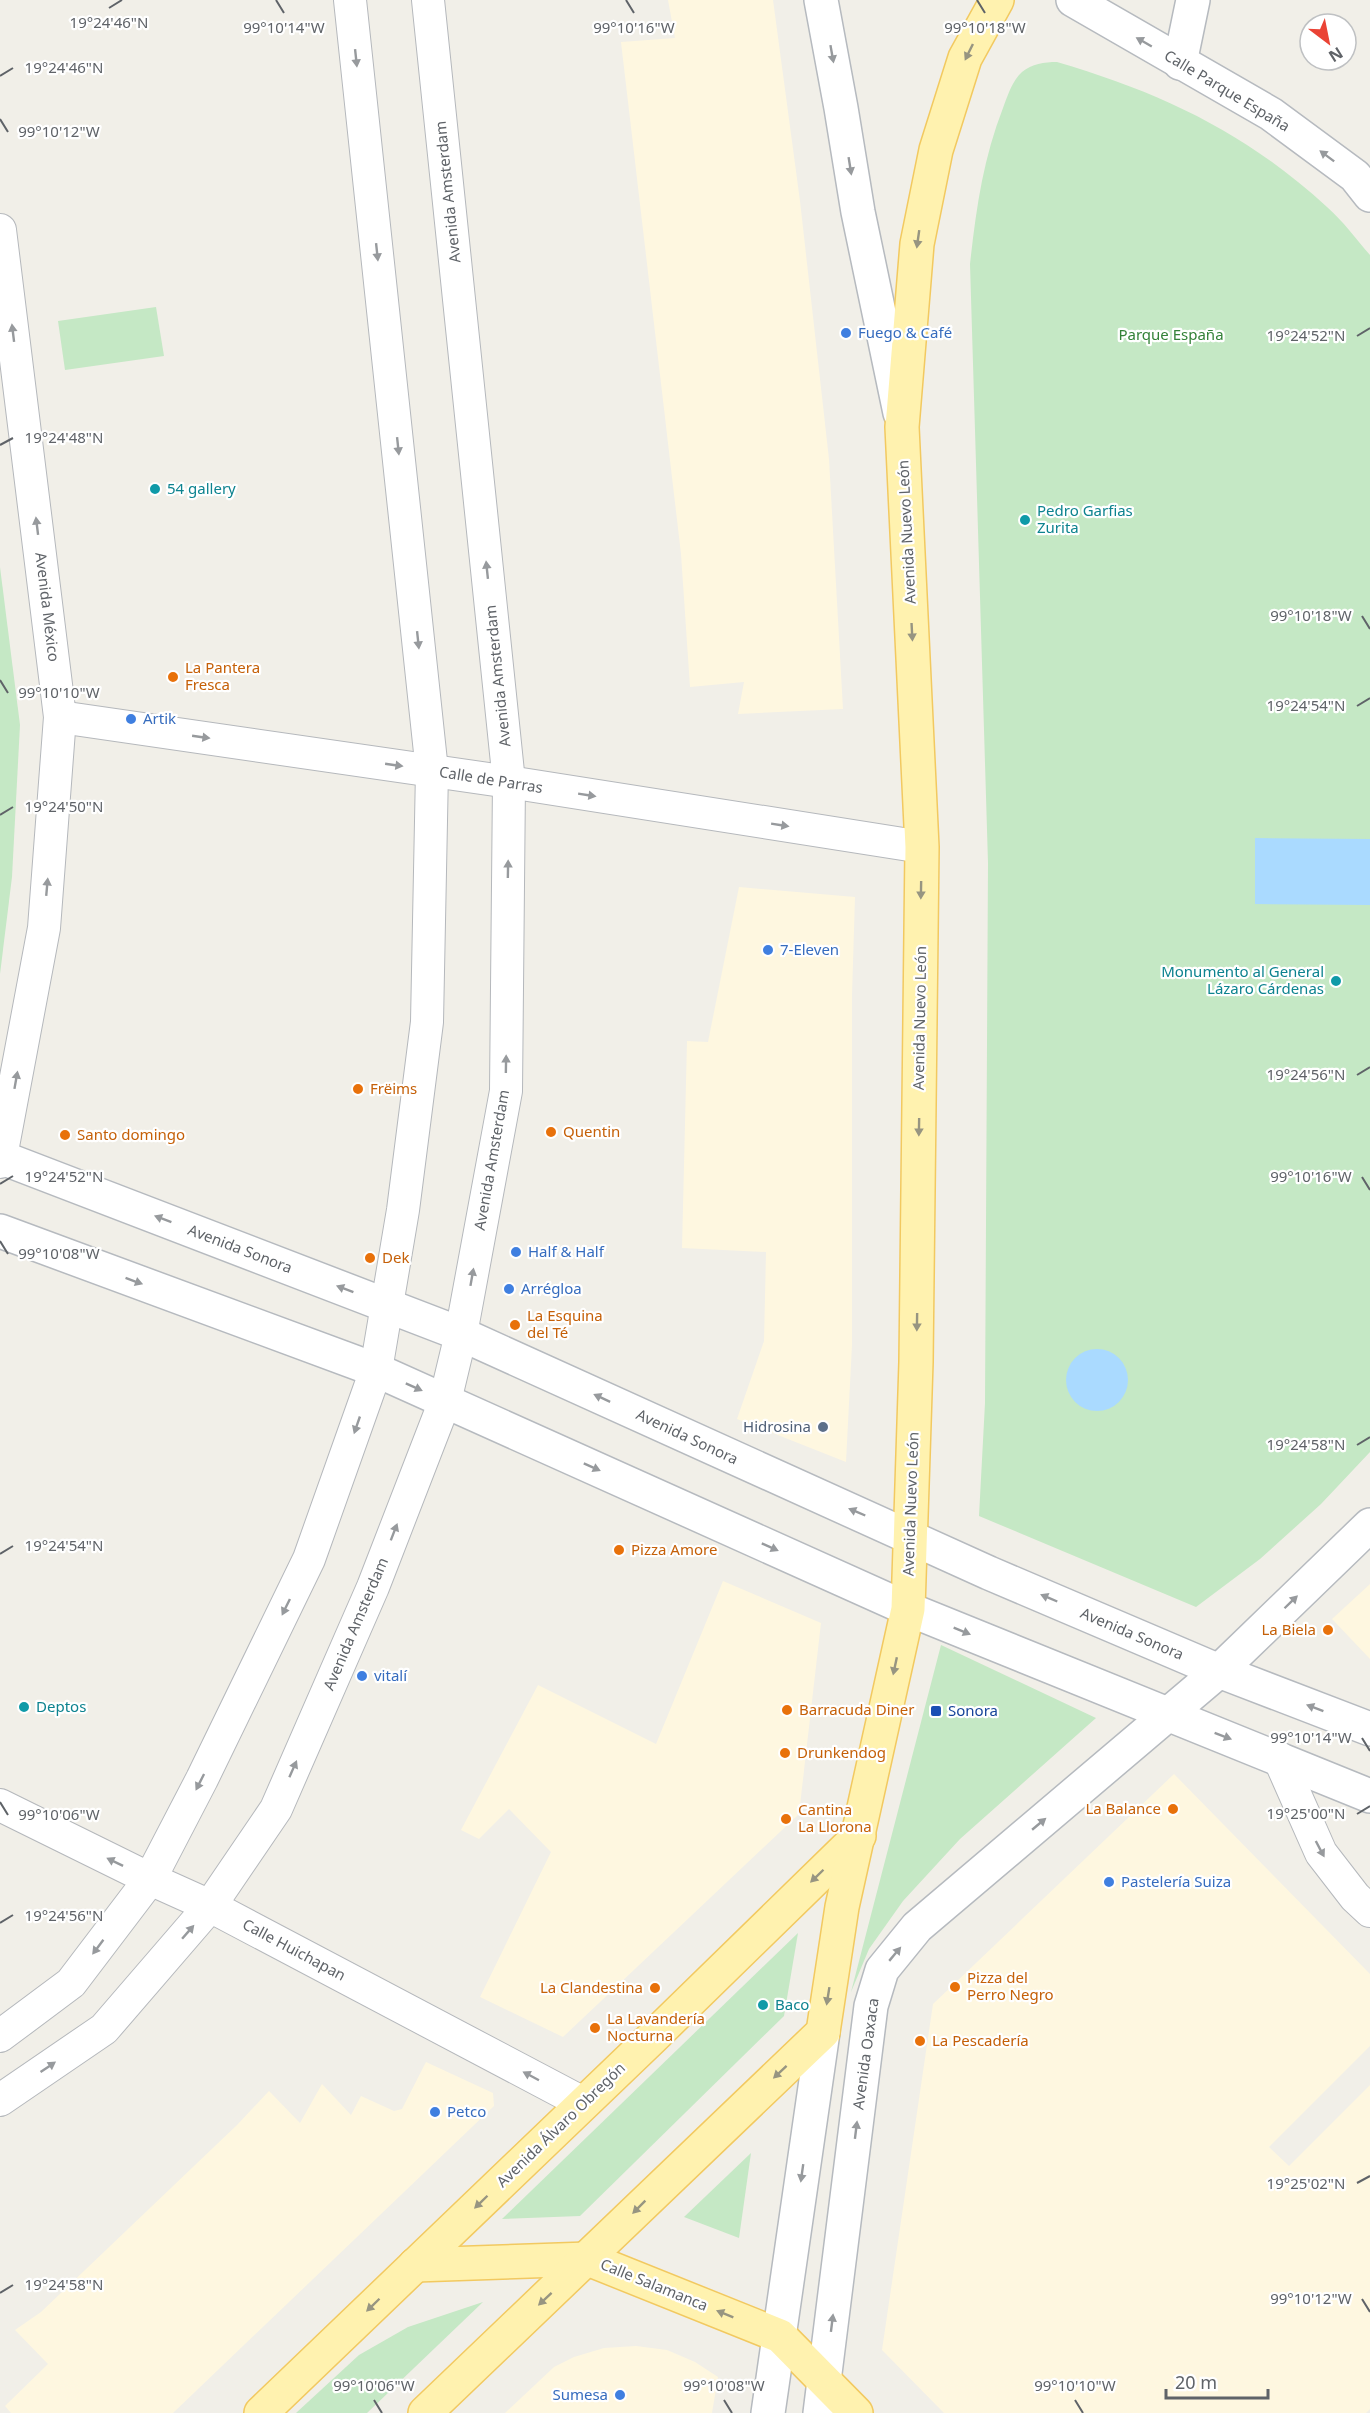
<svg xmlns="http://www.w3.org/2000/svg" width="1370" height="2413" font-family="'Noto Sans',sans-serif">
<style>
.commercial{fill:#fef7e0}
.green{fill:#c5e8c5}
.water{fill:#aadaff}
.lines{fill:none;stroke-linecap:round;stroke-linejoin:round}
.minor-casing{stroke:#b5b8bc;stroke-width:34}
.secondary-casing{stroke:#b6babf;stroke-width:36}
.primary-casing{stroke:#f2c960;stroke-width:36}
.minor{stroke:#fff;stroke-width:32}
.secondary{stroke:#fff;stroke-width:33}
.primary{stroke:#fff2af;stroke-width:33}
.oneway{fill:#979a9d}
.oneway2{fill:#979581}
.ticks{fill:none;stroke:#5f6368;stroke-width:2}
.shop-dot{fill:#3f7fe0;stroke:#fff;stroke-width:2}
.culture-dot{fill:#0f9aa8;stroke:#fff;stroke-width:2}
.food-dot{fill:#e8710a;stroke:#fff;stroke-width:2}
.service-dot{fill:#5c6f8a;stroke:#fff;stroke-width:2}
.transit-dot{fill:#1a4fb4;stroke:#fff;stroke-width:2}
.labels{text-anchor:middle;stroke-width:4.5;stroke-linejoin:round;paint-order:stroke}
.street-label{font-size:15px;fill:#5f6368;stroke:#fff}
.shop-label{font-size:15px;fill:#366cbe;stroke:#fff;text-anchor:start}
.park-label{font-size:15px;fill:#348238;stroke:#fff}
.culture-label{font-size:15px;fill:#0d838f;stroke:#fff;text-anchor:start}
.food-label{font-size:15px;fill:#c56008;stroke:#fff;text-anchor:start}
.service-label{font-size:15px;fill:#4e5e75;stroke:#fff;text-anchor:end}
.transit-label{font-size:15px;fill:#164399;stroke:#fff;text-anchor:start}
.ticks-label{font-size:15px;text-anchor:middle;fill:#5f6368;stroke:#fff;stroke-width:4.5;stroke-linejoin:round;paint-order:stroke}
</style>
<rect width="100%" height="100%" fill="#f1efe8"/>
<g class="commercial">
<polygon points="668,0 773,0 800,201 829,459 843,709 738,714 744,682 690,687 681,554 621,42 675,38"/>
<polygon points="739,887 855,897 852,995 852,1345 846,1462 737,1419 764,1341 766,1252 682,1248 687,1041 708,1042"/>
<polygon points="723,1581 821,1623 799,1814 563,2037 480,1997 551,1852 509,1809 479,1839 461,1830 538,1685 656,1744"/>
<polygon points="1370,1584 1370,1659 1332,1619"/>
<polygon points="1174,1774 1370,1974 1370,2046 1269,2147 1289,2166 1370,2085 1370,2409 1366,2413 944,2413 882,2350 933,2004"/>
<polygon points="426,2062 493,2093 494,2106 173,2413 11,2413 5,2406 48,2364 15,2330 41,2312 237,2125 269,2091 300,2123 322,2084 351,2115 361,2096 394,2111 402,2109"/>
<polygon points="636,2346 667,2350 695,2362 718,2377 712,2413 505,2413 554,2367 574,2357 604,2348"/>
</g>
<g class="green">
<path d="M1057,62c105,31 188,70 270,145 16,14 29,32 43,48v1197l-49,52 -61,55 -64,48 -217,-91 6,-113 3,-540 -18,-599c6,-54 13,-105 33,-156 5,-13 9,-27 19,-36 10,-8 22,-10 35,-10z"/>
<polygon points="156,307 164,356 65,370 58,321"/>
<polygon points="0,567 20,725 12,877 0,974"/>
<polygon points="941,1645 1096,1718 960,1839 903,1901 869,1949 851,1992"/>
<polygon points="798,1933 784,2016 580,2216 502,2219"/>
<polygon points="751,2153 739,2238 684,2217"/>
<polygon points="483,2302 367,2413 296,2413 359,2355 408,2327"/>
</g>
<g class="water">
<polygon points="1255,838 1370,839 1370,905 1255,904"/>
<circle cx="1097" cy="1380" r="31"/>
</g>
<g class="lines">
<g class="minor-casing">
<g id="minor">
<polyline points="0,230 60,717 44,928 0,1162"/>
<polyline points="60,717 509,782 922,847"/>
<polyline points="1279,1758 1321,1853 1355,1897 1370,1911"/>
<polyline points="0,1805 150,1879 210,1906 583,2103"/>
<polyline points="0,2036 71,1983 150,1879 202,1779 309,1559 376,1370 403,1210 427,1022 432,771 350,0"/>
<polyline points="0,2100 104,2029 210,1906 276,1809 373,1587 445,1401 461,1334 506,1091 509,782 428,0"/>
</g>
</g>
<g class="secondary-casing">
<g id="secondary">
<polyline points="821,0 841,108 858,212 900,413"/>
<polyline points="1073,0 1271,114 1355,176 1370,195"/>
<polyline points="1180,63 1193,0"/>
<polyline points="0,1157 461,1334 989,1573 1219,1671 1370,1729"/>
<polyline points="0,1231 376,1370 908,1609 1370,1796"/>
<polyline points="768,2413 823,2032"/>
<polyline points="820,2413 871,2006 882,1970 917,1927 1219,1671 1370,1525"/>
</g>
</g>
<g class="primary-casing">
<g id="primary">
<polyline points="415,2265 588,2259 780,2336 856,2413"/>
<polyline points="261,2413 652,2038 859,1836"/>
<polyline points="425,2413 823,2032 842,1907 908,1609 916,1362 922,847 902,427 917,244 936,150 965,58 997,0"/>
</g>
</g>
<use href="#minor" class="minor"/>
<use href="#secondary" class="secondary"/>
<use href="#primary" class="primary"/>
</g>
<defs><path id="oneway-solid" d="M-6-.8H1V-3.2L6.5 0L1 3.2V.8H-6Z" transform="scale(1.5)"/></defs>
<g class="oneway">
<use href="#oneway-solid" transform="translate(1144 42) rotate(-150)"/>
<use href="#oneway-solid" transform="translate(832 54) rotate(80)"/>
<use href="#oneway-solid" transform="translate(356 58) rotate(84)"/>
<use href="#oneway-solid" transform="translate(1327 156) rotate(-143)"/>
<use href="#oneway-solid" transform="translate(850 166) rotate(81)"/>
<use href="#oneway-solid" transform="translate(377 252) rotate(84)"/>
<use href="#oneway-solid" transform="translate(13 333) rotate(-97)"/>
<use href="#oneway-solid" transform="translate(398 446) rotate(84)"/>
<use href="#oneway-solid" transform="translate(37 526) rotate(-97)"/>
<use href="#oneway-solid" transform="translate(487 570) rotate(-96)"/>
<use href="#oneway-solid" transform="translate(418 640) rotate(84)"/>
<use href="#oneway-solid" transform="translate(201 737) rotate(8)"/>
<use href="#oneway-solid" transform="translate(394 765) rotate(8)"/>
<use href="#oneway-solid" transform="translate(587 795) rotate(9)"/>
<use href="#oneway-solid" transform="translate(780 825) rotate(9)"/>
<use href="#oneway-solid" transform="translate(508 869) rotate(-89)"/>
<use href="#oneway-solid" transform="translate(47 887) rotate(-85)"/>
<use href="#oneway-solid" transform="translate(506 1064) rotate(-89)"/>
<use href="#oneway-solid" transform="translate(16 1080) rotate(-80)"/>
<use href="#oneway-solid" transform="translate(163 1219) rotate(-159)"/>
<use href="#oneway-solid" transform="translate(472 1277) rotate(-80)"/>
<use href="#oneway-solid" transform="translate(134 1281) rotate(20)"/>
<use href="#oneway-solid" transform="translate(345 1289) rotate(-159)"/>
<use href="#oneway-solid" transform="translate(414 1387) rotate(24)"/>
<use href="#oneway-solid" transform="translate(602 1398) rotate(-155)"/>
<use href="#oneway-solid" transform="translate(357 1425) rotate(109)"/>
<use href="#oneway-solid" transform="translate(592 1467) rotate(24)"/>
<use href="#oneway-solid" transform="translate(857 1512) rotate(-157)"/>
<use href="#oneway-solid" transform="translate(394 1532) rotate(-69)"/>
<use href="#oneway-solid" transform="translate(770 1547) rotate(24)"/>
<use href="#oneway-solid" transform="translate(1049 1598) rotate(-157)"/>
<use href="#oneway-solid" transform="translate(1291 1602) rotate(-44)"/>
<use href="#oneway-solid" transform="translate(286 1607) rotate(116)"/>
<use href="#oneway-solid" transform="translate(962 1631) rotate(22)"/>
<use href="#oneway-solid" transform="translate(1315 1708) rotate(-159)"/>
<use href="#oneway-solid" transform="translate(1223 1736) rotate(21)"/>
<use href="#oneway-solid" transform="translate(293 1769) rotate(-66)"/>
<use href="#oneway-solid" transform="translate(200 1782) rotate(117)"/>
<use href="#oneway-solid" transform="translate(1039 1824) rotate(-40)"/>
<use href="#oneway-solid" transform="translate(1320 1849) rotate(62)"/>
<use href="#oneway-solid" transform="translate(115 1862) rotate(-154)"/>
<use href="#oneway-solid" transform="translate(188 1932) rotate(-49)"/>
<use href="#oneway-solid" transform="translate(98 1947) rotate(127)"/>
<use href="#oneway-solid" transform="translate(895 1954) rotate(-50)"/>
<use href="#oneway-solid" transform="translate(48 2067) rotate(-34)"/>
<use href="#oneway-solid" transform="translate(531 2076) rotate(-152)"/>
<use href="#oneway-solid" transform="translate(856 2130) rotate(-83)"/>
<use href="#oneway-solid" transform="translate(802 2173) rotate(98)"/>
<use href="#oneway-solid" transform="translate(832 2323) rotate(-83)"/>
</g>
<g class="oneway2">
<use href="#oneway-solid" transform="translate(969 52) rotate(116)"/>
<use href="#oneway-solid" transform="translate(918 239) rotate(98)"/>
<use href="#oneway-solid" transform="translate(912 632) rotate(87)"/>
<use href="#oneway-solid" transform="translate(921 890) rotate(91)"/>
<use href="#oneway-solid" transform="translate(919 1127) rotate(91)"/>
<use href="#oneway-solid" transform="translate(917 1322) rotate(91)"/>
<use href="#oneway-solid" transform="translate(895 1666) rotate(102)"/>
<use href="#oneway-solid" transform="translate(817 1876) rotate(136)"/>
<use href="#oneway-solid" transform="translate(828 1996) rotate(99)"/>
<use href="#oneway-solid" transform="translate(780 2072) rotate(137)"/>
<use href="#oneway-solid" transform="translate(481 2202) rotate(136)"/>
<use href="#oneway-solid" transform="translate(639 2207) rotate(135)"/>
<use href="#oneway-solid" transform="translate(545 2299) rotate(137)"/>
<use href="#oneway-solid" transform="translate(373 2305) rotate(136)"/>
<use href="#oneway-solid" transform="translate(725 2314) rotate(-158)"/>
</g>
<path class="ticks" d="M276,0l8,13M626,0l8,13M977,0l8,13M109,8l13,-8M0,76l13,-8M0,119l8,13M1357,336l13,-8M0,445l13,-7M1362,616l8,13M0,680l8,13M1357,706l13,-8M0,815l13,-8M1357,1075l13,-8M1362,1177l8,13M0,1184l13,-8M0,1241l8,13M1357,1445l13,-8M0,1554l13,-8M1362,1738l8,13M0,1802l8,13M1357,1814l13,-8M0,1923l13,-8M1357,2183l13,-7M0,2293l13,-8M1362,2299l8,13M374,2400l8,13M724,2400l8,13M1075,2400l8,13"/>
<g class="shop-dot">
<circle cx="846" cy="333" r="6"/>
<circle cx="131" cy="719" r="6"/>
<circle cx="768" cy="950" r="6"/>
<circle cx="516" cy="1252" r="6"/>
<circle cx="509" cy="1289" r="6"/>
<circle cx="362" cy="1676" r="6"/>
<circle cx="1109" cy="1882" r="6"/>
<circle cx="435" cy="2112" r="6"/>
<circle cx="620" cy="2395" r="6"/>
</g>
<g class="culture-dot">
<circle cx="155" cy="489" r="6"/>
<circle cx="1025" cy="520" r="6"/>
<circle cx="1336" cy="981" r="6"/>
<circle cx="24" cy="1707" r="6"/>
<circle cx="763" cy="2005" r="6"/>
</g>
<g class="food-dot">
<circle cx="173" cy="677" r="6"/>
<circle cx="358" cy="1089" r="6"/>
<circle cx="551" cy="1132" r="6"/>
<circle cx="65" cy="1135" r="6"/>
<circle cx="370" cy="1258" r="6"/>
<circle cx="515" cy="1325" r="6"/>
<circle cx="619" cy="1550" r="6"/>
<circle cx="1328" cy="1630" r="6"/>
<circle cx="787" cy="1710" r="6"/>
<circle cx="785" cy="1753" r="6"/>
<circle cx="1173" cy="1809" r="6"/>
<circle cx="786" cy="1819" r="6"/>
<circle cx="955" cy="1987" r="6"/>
<circle cx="655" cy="1988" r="6"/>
<circle cx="595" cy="2028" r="6"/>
<circle cx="920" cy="2041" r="6"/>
</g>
<circle class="service-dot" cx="823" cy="1427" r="6"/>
<rect class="transit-dot" x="930" y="1705" width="12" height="12" rx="3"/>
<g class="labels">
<g class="street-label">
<text transform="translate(1227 91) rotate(31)" y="5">Calle Parque España</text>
<text transform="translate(448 192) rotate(-96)" y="5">Avenida Amsterdam</text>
<text transform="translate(907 532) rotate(-93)" y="5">Avenida Nuevo León</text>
<text transform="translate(47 607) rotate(83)" y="5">Avenida México</text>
<text transform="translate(498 676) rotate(-96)" y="5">Avenida Amsterdam</text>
<text transform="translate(491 780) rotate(9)" y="5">Calle de Parras</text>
<text transform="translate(920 1018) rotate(-89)" y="5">Avenida Nuevo León</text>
<text transform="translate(492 1160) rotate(-80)" y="5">Avenida Amsterdam</text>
<text transform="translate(240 1249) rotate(21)" y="5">Avenida Sonora</text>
<text transform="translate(687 1437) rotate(25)" y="5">Avenida Sonora</text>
<text transform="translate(911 1504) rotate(-88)" y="5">Avenida Nuevo León</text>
<text transform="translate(356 1624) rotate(-67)" y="5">Avenida Amsterdam</text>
<text transform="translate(1132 1634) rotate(23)" y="5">Avenida Sonora</text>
<text transform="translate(294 1950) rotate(28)" y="5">Calle Huichapan</text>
<text transform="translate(866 2054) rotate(-82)" y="5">Avenida Oaxaca</text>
<text transform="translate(561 2125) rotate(-44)" y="5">Avenida Álvaro Obregón</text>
<text transform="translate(654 2285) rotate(22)" y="5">Calle Salamanca</text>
</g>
<g class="shop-label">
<text x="858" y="338">Fuego &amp; Café</text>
<text x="143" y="724">Artik</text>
<text x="780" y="955">7-Eleven</text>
<text x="528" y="1257">Half &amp; Half</text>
<text x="521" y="1294">Arrégloa</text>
<text x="374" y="1681">vitalí</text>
<text x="1121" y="1887">Pastelería Suiza</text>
<text x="447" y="2117">Petco</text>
<text x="608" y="2400" text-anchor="end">Sumesa</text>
</g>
<g class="park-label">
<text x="1171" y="340">Parque España</text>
</g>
<g class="culture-label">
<text x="167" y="494">54 gallery</text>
<text x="1037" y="516">Pedro Garfias<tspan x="1037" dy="17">Zurita</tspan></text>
<text x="1324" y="977" text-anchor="end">Monumento al General<tspan x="1324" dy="17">Lázaro Cárdenas</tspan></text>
<text x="36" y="1712">Deptos</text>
<text x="775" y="2010">Baco</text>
</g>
<g class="food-label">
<text x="185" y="673">La Pantera<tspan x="185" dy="17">Fresca</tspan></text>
<text x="370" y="1094">Frëims</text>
<text x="563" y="1137">Quentin</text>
<text x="77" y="1140">Santo domingo</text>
<text x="382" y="1263">Dek</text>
<text x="527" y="1321">La Esquina<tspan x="527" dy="17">del Té</tspan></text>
<text x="631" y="1555">Pizza Amore</text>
<text x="1316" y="1635" text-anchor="end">La Biela</text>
<text x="799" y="1715">Barracuda Diner</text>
<text x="797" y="1758">Drunkendog</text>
<text x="1161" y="1814" text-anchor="end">La Balance</text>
<text x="798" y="1815">Cantina<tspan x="798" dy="17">La Llorona</tspan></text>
<text x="967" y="1983">Pizza del<tspan x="967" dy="17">Perro Negro</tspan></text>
<text x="643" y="1993" text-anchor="end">La Clandestina</text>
<text x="607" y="2024">La Lavandería<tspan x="607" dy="17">Nocturna</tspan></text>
<text x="932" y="2046">La Pescadería</text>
</g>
<g class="service-label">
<text x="811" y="1432">Hidrosina</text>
</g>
<g class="transit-label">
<text x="948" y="1716">Sonora</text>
</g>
</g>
<g class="ticks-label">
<text x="109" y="28">19°24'46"N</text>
<text x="284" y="33">99°10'14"W</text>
<text x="634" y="33">99°10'16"W</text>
<text x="985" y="33">99°10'18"W</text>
<text x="64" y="73">19°24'46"N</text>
<text x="59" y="137">99°10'12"W</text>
<text x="1306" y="341">19°24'52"N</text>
<text x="64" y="443">19°24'48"N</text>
<text x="1311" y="621">99°10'18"W</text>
<text x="59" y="698">99°10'10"W</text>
<text x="1306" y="711">19°24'54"N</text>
<text x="64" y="812">19°24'50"N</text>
<text x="1306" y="1080">19°24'56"N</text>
<text x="64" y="1182">19°24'52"N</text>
<text x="1311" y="1182">99°10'16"W</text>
<text x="59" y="1259">99°10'08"W</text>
<text x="1306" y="1450">19°24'58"N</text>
<text x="64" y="1551">19°24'54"N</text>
<text x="1311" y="1743">99°10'14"W</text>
<text x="1306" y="1819">19°25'00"N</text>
<text x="59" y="1820">99°10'06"W</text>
<text x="64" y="1921">19°24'56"N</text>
<text x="1306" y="2189">19°25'02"N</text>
<text x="64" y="2290">19°24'58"N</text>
<text x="1311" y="2304">99°10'12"W</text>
<text x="374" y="2391">99°10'06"W</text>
<text x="724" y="2391">99°10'08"W</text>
<text x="1075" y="2391">99°10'10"W</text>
</g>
<g transform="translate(1328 42) rotate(148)"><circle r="28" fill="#ffffff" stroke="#bfc1c3" stroke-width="1.5"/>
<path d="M0-4.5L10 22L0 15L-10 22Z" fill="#ea4335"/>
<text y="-9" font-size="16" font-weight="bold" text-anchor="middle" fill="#5f6368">N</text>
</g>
<path d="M1166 2389v9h102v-9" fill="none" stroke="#5f6368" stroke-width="3"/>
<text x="1175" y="2389" font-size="18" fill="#5f6368" stroke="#ffffff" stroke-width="4.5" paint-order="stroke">20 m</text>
</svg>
